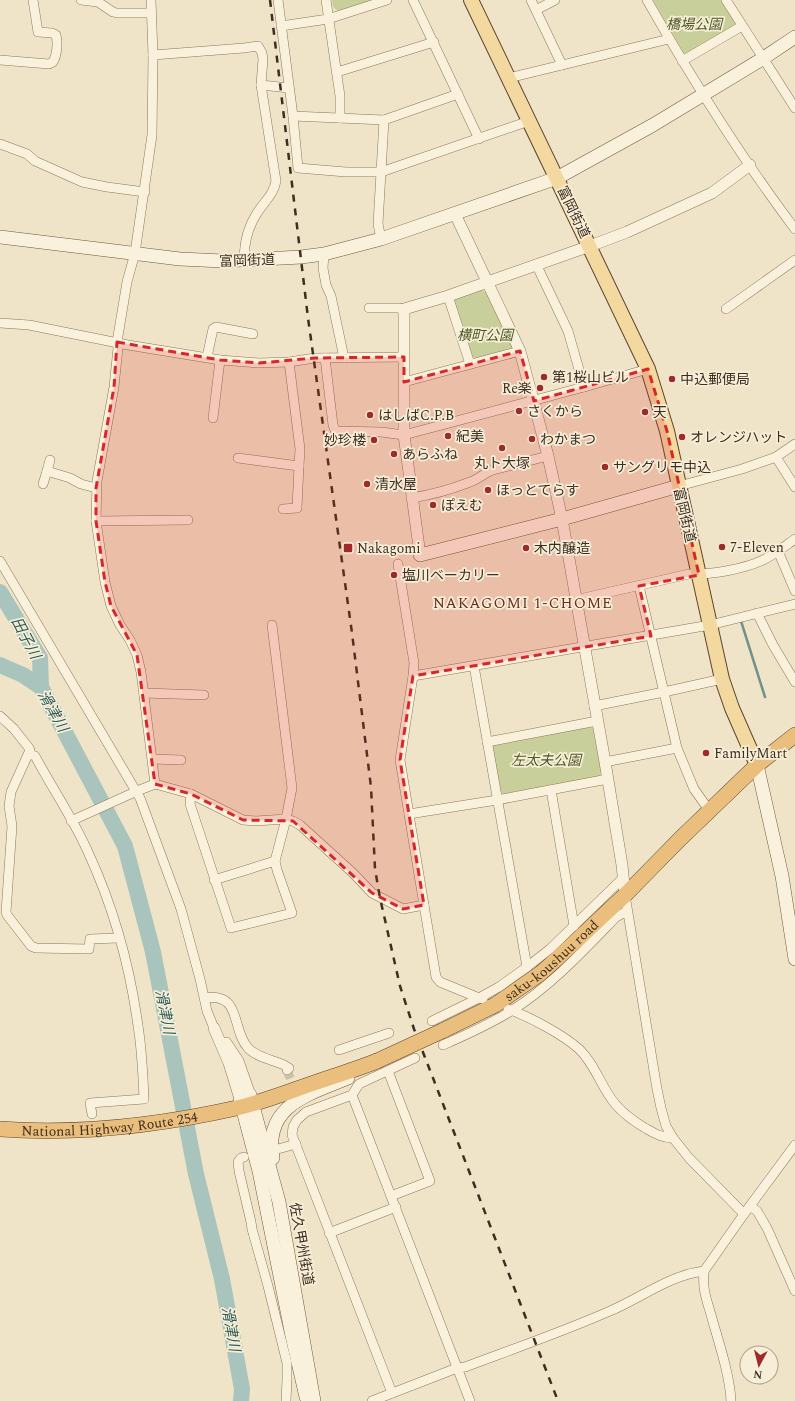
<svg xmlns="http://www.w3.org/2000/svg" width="795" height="1401" font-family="Spectral,'Noto Sans JP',serif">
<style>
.green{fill:#c9cf9b}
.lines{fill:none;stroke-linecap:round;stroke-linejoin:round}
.stream{stroke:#6f938a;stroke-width:2.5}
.river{stroke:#a9c4bc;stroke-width:16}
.minor-tunnel{stroke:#ccc0a6;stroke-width:9;stroke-dasharray:9 4.5;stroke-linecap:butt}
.minor-casing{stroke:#8d765c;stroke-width:10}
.tertiary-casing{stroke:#8d765c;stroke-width:12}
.secondary-casing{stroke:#6f573f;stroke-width:14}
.primary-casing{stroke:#5b4430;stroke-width:16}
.trunk-casing{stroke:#5b4430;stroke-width:16}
.minor{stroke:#faf1dc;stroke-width:9}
.tertiary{stroke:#faf1dc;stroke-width:11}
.secondary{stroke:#faf1dc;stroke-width:13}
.primary{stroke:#f3d9a0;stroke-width:14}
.trunk{stroke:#eabe7c;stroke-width:15}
.rail{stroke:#3d2e20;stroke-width:2.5;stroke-dasharray:7 7;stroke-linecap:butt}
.trunk-bridge-casing{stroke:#5b4430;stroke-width:16;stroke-linecap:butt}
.trunk-bridge{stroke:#eabe7c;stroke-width:15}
.marked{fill:#d62828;fill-opacity:0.2;stroke:#d62828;stroke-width:3;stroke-dasharray:8 5;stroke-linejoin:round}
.poi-dot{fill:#9e2a2b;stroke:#f7eed8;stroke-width:1.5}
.labels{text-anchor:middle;stroke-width:3.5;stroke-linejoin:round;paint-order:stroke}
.park-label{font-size:14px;font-style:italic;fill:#4d5a26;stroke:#f7eed8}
.street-label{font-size:14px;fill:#3d2e20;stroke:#f7eed8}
.poi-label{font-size:14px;fill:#3d2e20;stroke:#f7eed8;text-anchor:start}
.neighbourhood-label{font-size:15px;letter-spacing:1px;fill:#6b2e1e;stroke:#f7eed8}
.water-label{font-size:15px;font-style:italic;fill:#2f5d5a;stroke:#f7eed8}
</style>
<rect width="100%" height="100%" fill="#f0e4c8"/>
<g class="green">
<polygon points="332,0 374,0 338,11 333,7"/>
<polygon points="653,0 723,0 736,22 734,28 689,54 684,53"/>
<polygon points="480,289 487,293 513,347 510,350 476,359 471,356 453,298"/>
<polygon points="588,726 593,728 602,771 599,777 504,794 499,791 491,746 494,744"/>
</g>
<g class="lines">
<polyline class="stream" points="741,621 765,697"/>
<g class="river">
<polyline points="0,592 40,658 41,687"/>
<polyline points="0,665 23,675 41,687 125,846 153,952 196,1174 222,1279 242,1389 241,1401"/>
</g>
<polyline class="minor-tunnel" points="287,1070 296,1093"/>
<g class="minor-casing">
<g id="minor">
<polyline points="81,0 98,2 113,12 117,13 151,13"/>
<polyline points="151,0 153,55 152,135 135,253 127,282 117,342 118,348 114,387 97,481 96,521 105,582 111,606 120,625 130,640 137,655 141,672 155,784"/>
<polyline points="278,0 293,116 384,120 458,94"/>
<polyline points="326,0 340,96 340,118"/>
<polyline points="413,0 479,139"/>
<polyline points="531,0 562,65"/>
<path d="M647,0c45,79 93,156 148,229"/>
<polyline points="726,0 795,108"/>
<polyline points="536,10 555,0"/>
<polyline points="281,26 328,19 387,0"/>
<path d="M153,55l91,-7 14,-2 4,7 1,6 -2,26 15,96c-2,13 -12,21 -19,32 -9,14 -13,31 -13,47"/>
<path d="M0,60l49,4 4,-2c4,-7 5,-19 3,-27l-4,-2 -14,-1 -5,-32"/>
<polyline points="682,61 742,26"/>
<polyline points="337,72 434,42"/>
<polyline points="509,78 669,39"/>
<polyline points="261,85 289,88"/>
<polyline points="293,116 298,168 346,172 381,172 529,121"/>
<polyline points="0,144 27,154 35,161 82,182 107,187 145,192"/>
<polyline points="381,239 378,224 384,120"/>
<polyline points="324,254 323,268 326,285 331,296 344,358"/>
<polyline points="536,264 568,331 584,387"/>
<polyline points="448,296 470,364"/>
<polyline points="369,308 398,308 404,309"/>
<polyline points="726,309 795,260"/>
<polyline points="0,323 29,325 128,345 220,360 259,363 289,362 315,358 404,357"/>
<polyline points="207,357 213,329 216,327 253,334"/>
<polyline points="325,358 333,425 335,430 337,431 381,432 404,435 584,387 648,369"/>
<polyline points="404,382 520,351"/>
<polyline points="213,418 220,360"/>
<polyline points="776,457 795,487"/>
<polyline points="238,458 299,466 300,449 289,362"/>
<polyline points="47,471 50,460"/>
<polyline points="43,484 47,471 70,478 81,484 96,488"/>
<polyline points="679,486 742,469 776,457 795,444"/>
<path d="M411,498c20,-3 41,-9 59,-16 9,-3 14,-9 23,-12l55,-14"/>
<polyline points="283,509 297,508 299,466"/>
<polyline points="96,521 188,520"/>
<polyline points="778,551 795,591"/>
<polyline points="0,561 140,798 181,909 200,979 207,1011 214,1028"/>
<polyline points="398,564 414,663 413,676 710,625 795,604"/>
<polyline points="639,586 677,748 694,789 709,810"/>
<path d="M575,600l114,-26c22,1 55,-5 74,-14 11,-5 22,-14 32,-21"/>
<polyline points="757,613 773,645 795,682"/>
<polyline points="413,676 400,760 424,905"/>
<polyline points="144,693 204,695"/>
<polyline points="594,706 664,692 722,679"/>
<polyline points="0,716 14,729 29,748 30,750 11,792 9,806 12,826 6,912 7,915 31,946 36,948 89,949 90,939 119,938"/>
<polyline points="487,742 597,721"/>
<path d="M29,754l6,2c17,32 38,62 53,96 25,54 42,115 50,174 4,24 5,49 6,73l-54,4 2,11"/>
<polyline points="153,759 181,760"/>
<polyline points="605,762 677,748"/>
<polyline points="551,790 574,926"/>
<polyline points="191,794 190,804 231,928 292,913 277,870 275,861 286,819 293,821 300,825 353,873 372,893 403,909 424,905 436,977 440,982 479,998 499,987 527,967 474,666"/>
<polyline points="409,814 497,800 608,779"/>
<polyline points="71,821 137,791 155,784 191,794 243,820 256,821 286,819 292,788 272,625"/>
<polyline points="214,880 275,861"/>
<polyline points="625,895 657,1089 661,1108 666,1126 673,1138 689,1158 744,1214"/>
<polyline points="527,967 550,949 623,878"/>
<path d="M205,998c37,-6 26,31 43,50 8,9 25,12 36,17l5,3 -2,2"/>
<path d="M508,1009c22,8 54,25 71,40 17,16 22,39 37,56 8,9 19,17 29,23 9,5 17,10 28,10"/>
<polyline points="432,1021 479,998 483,999"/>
<path d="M443,1045c23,-10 47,-21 68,-34 40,-25 73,-61 105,-94l11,-6"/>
<polyline points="339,1050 389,1033"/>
<polyline points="388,1071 430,1181 391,1196"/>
<polyline points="352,1095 470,1401"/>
<polyline points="278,1149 296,1144"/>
<polyline points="244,1157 241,1158 238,1162 239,1171 251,1222 252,1229 268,1286 287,1363 287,1379 286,1401"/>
<polyline points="750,1206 757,1211 767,1228 795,1291"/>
<polyline points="329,1233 396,1207"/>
<path d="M704,1271c-2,22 4,31 9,51 7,24 17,55 18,79"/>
<polyline points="392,1393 292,1135 293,1127 297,1120 306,1112 352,1095 359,1084 415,1058"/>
<path d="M372,1401l85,-33 8,-1c48,-18 97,-35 145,-56 31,-13 60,-36 94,-40l40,-57 51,-69"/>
</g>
</g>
<g class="tertiary-casing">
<g id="tertiary">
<polyline points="455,214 520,351 548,456 562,519 605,762 622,865 625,895"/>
<polyline points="420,555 404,435 404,309 448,296 590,246 627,232 712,193 750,165"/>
<polyline points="214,1028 229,1063 240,1099"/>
<polyline points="226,1043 238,1061 250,1095"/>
</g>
</g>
<g class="secondary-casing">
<g id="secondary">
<polyline points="0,237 180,259 223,261 301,257 324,254 381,239 557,178 653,125 762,59 795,37"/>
<polyline points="420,555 562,519 679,486"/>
<polyline points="757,765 782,876 795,959"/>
<polyline points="250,1095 279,1202 314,1401"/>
<polyline points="240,1099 259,1171 292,1336 306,1397"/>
<path d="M273,1158c-10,-53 37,-64 75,-80"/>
</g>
</g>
<g class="primary-casing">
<polyline id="primary" points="471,0 648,369 667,431 722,679 732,708 757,765"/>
</g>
<g class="trunk-casing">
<g id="trunk">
<path id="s1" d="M442,1031l53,-26 46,-32 20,-18 64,-60 55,-56 77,-74 38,-30"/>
<path id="s2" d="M0,1129c82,6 162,-4 241,-22 24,-6 47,-15 70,-23 22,-8 44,-14 66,-23"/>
</g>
</g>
<use href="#minor" class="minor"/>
<use href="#tertiary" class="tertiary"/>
<use href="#secondary" class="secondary"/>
<use href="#primary" class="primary"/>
<use href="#trunk" class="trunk"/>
<polyline class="rail" points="270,0 308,318 352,633 371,787 375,869 380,898 400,986 414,1029 558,1401"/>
<g class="trunk-bridge-casing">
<polyline id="trunk-bridge" points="377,1061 442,1031"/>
</g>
<use href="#trunk-bridge" class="trunk-bridge"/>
</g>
<path class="marked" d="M117,342l103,18 39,3 56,-5 89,-1v25l116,-31 14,50 114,-32 19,62 32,144 -60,11 12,50 -238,40 -13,84 24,145 -21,4 -31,-16 -79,-72 -50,-1 -52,-26 -36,-10 -18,-129 -26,-49 -6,-24 -9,-61v-33l18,-101z"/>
<g class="poi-dot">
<circle cx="544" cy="377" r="4"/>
<circle cx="672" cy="379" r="4"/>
<circle cx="540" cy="388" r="4"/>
<circle cx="519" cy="411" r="4"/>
<circle cx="645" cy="412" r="4"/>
<circle cx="370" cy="415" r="4"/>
<circle cx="448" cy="436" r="4"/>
<circle cx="682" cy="437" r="4"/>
<circle cx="532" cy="439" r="4"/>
<circle cx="374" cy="440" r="4"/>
<circle cx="502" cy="448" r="4"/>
<circle cx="394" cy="454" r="4"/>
<circle cx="605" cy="467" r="4"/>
<circle cx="367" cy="484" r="4"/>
<circle cx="488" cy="490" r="4"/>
<circle cx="433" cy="505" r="4"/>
<circle cx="722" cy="547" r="4"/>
<rect x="343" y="543" width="10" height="10" rx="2"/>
<circle cx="526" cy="548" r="4"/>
<circle cx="394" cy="575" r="4"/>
<circle cx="706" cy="753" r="4"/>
</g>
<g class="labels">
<g class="park-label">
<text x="694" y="29">橋場公園</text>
<text x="485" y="340">横町公園</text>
<text x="546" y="765">左太夫公園</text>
</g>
<g class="street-label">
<text transform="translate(574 212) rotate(64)" y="5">富岡街道</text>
<text transform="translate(247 260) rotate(-2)" y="5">富岡街道</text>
<text transform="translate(685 515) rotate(77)" y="5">富岡街道</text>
<text dy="5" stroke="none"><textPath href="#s1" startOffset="131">saku-koushuu road</textPath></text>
<text dy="5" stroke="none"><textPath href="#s2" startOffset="110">National Highway Route 254</textPath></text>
<text transform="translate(302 1244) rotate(80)" y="5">佐久甲州街道</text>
</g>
<g class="poi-label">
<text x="552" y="382">第1桜山ビル</text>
<text x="680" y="384">中込郵便局</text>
<text x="532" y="393" text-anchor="end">Re楽</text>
<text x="527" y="416">さくから</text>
<text x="653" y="417">天</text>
<text x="378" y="420">はしばC.P.B</text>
<text x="456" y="441">紀美</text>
<text x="690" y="442">オレンジハット</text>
<text x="540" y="444">わかまつ</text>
<text x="366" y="445" text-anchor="end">妙珍楼</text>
<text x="402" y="459">あらふね</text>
<text x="502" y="468" text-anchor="middle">丸ト大塚</text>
<text x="613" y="472">サングリモ中込</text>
<text x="375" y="489">清水屋</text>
<text x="496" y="495">ほっとてらす</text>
<text x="441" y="510">ぽえむ</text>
<text x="730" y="552">7-Eleven</text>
<text x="357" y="553">Nakagomi</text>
<text x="534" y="553">木内醸造</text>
<text x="402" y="580">塩川ベーカリー</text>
<text x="714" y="758">FamilyMart</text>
</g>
<g class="neighbourhood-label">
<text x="523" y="608">NAKAGOMI 1-CHOME</text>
</g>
<g class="water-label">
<text transform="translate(26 638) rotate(62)" y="5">田子川</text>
<text transform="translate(53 711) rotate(60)" y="5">滑津川</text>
<text transform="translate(165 1012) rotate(79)" y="5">滑津川</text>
<text transform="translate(231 1329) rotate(80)" y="5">滑津川</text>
</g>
</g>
<g transform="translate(759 1365) rotate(187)"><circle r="19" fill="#f7eed8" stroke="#ada18e"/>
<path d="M0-3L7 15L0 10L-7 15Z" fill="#9e2a2b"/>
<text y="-6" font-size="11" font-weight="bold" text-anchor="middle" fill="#3d2e20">N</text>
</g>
</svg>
